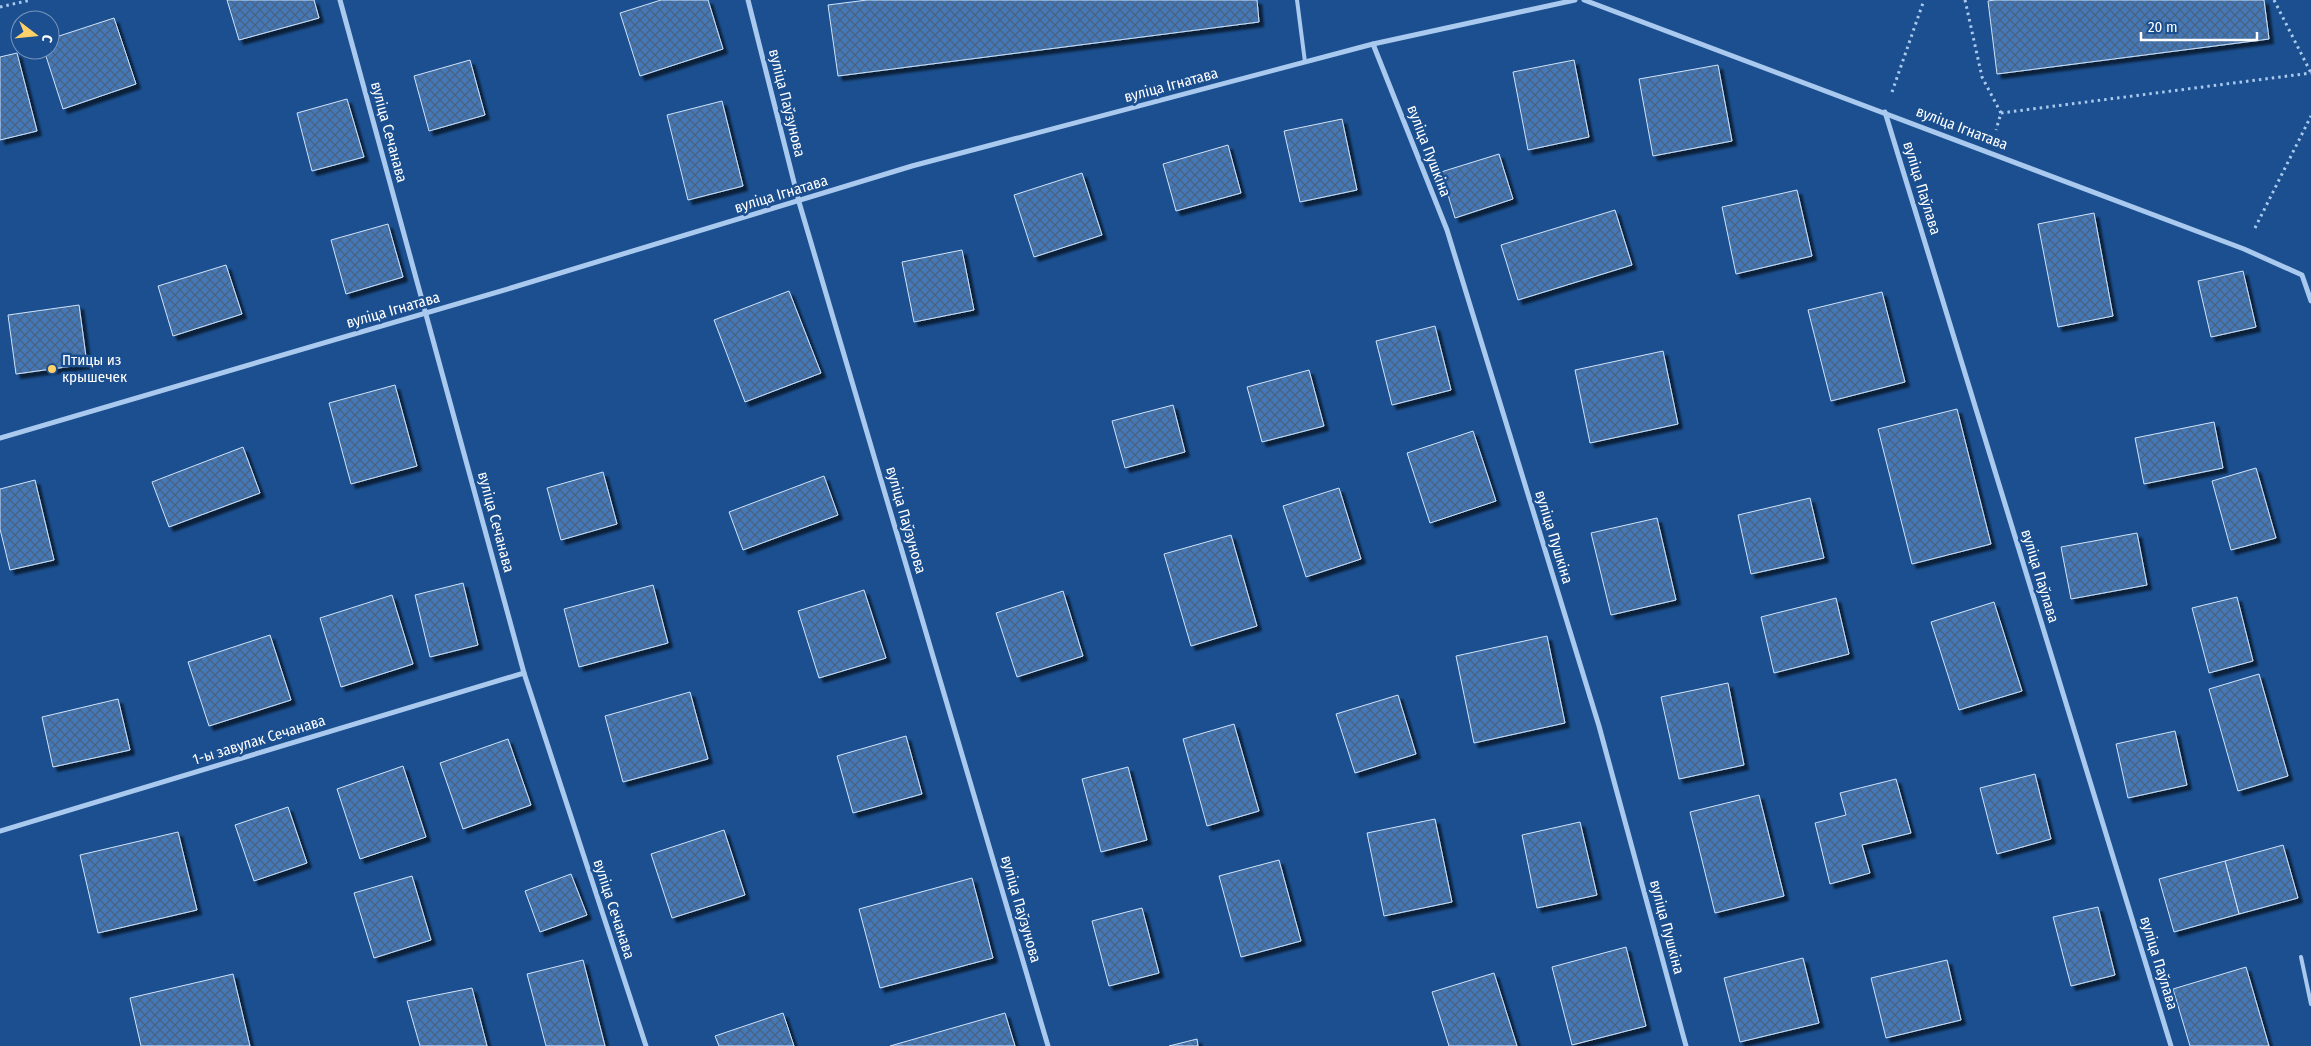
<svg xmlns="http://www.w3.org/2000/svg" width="2311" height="1046" font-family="'Fira Sans Condensed',sans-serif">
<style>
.building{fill:url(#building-cross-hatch);stroke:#cfe3fa;filter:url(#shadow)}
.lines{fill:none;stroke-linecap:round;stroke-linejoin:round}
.path{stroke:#a9c9ee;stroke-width:3;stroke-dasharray:2.5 4;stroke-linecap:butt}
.service{stroke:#a9c9ee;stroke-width:4}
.minor{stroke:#a9c9ee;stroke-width:5}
.poi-dot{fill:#ffd166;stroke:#1b4f8f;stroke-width:2}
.labels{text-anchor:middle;stroke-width:5;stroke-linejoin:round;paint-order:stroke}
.street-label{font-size:15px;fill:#fff;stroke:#1b4f8f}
.poi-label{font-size:15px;fill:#fff;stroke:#1b4f8f;text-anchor:start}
</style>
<defs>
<pattern id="building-cross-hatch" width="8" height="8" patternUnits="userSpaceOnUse" patternTransform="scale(1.25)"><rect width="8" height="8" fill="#4478b7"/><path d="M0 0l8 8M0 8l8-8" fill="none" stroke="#486282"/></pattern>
<filter id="shadow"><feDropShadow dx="4.5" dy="4.5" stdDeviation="1" flood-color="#0009"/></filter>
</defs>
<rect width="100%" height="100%" fill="#1b4f8f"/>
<g class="building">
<polygon points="227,0 314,0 319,18 239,40"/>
<polygon points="661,0 708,0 723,49 640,76 620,13"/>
<polygon points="867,0 1257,0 1259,22 838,76 828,5"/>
<polygon points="1995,0 2264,0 2269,39 1997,74 1988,1"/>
<polygon points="114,18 136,84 63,109 44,50 50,50 50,39"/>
<polygon points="17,53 37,131 0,140 0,57"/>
<polygon points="470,60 485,115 429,131 414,76"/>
<polygon points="1574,60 1589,137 1528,150 1513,72"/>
<polygon points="1718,65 1732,141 1653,156 1639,79"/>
<polygon points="347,99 364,157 312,171 297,113"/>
<polygon points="722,101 743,186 688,200 667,115"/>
<polygon points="1342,119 1357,190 1300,202 1284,131"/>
<polygon points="1228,145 1241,193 1176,211 1163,164"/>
<polygon points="1499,154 1513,199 1455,218 1441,172"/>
<polygon points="1082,173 1102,235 1034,257 1014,195"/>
<polygon points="1797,190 1812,256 1736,274 1722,207"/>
<polygon points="1615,210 1632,265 1518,300 1501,245"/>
<polygon points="2094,213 2113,316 2058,327 2038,224"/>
<polygon points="388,224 403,277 346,294 331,240"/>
<polygon points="962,250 974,310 914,322 902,262"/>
<polygon points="226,265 242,314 173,336 158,286"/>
<polygon points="2243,271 2256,327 2211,337 2198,281"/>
<polygon points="789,291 821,373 745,402 714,320"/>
<polygon points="1882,292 1905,382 1831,401 1808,310"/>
<polygon points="79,305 87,364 16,374 8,315"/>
<polygon points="1435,326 1451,390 1392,405 1376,341"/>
<polygon points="1663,351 1678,424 1590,443 1575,370"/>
<polygon points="1309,370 1324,426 1262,442 1247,387"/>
<polygon points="395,385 417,466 351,484 329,403"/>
<polygon points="1173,405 1185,452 1125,468 1112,421"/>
<polygon points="1957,409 1991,544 1912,564 1878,429"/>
<polygon points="2214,422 2223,468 2144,484 2135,438"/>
<polygon points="1473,431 1496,501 1430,523 1407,453"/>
<polygon points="243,447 260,493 169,527 152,482"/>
<polygon points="2256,468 2276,538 2231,550 2212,481"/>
<polygon points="603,472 617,524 561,540 547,488"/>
<polygon points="824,476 838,515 743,550 729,512"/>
<polygon points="35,480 54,560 10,570 0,529 0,489"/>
<polygon points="1339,488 1361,559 1306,577 1283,506"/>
<polygon points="1810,498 1824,558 1751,574 1738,515"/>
<polygon points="1657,518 1676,600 1611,615 1591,533"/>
<polygon points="2137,533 2147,585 2071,599 2061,547"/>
<polygon points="1231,535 1257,626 1191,646 1164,554"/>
<polygon points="463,583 478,645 430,657 415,595"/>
<polygon points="653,585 668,643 579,667 564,609"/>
<polygon points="864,590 886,658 819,678 798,611"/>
<polygon points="1063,591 1083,656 1017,677 996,613"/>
<polygon points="392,595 413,664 341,687 320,618"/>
<polygon points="2237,597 2253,661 2209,673 2192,608"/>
<polygon points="1836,598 1849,654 1774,673 1761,617"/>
<polygon points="1994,602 2022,691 1959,710 1931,622"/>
<polygon points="270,635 291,700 209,726 188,662"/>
<polygon points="1547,636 1565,723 1474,743 1456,656"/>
<polygon points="2259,674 2288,776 2238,791 2209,689"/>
<polygon points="1728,683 1744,765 1679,779 1661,697"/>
<polygon points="690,692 708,759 623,782 605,716"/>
<polygon points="1398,695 1416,754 1355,773 1336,714"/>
<polygon points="118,699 130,750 53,767 42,717"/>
<polygon points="1234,724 1259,811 1207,826 1183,739"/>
<polygon points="2175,731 2187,785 2128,798 2116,744"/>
<polygon points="906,736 922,794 853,813 837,756"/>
<polygon points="508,739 531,805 463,829 440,763"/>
<polygon points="403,766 426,837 360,859 337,789"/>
<polygon points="1128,767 1147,840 1101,852 1082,779"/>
<polygon points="2035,774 2051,839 1997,854 1980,788"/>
<polygon points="1896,779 1911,833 1862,845 1870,873 1830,884 1815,823 1846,815 1840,793"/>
<polygon points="1759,795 1784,896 1715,913 1690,812"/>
<polygon points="288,807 307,863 254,881 235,825"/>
<polygon points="1435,819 1452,902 1384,916 1367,833"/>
<polygon points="1580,822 1597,895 1537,908 1522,835"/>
<polygon points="724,830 745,895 672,918 651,854"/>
<polygon points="178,832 197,910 98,933 80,855"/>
<polygon points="2283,845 2298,898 2239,914 2225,861"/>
<polygon points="1279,860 1301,941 1241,957 1219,876"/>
<polygon points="2225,861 2239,914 2174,932 2159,879"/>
<polygon points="571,874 587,915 540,932 525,891"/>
<polygon points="412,876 431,940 374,958 354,893"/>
<polygon points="972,878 993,958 880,988 859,909"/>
<polygon points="2098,907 2115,975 2071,986 2053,917"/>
<polygon points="1142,908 1159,973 1109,986 1092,921"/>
<polygon points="1626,947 1646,1026 1572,1045 1552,967"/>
<polygon points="1803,958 1819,1023 1740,1042 1724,978"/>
<polygon points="583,960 605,1046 546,1046 527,974"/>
<polygon points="1947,960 1961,1020 1886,1038 1871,978"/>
<polygon points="2246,967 2269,1046 2190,1046 2173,989"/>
<polygon points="1494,973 1517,1046 1449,1046 1432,992"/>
<polygon points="233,974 250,1046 141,1046 130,998"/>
<polygon points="472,988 487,1046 420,1046 407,1001"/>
<polygon points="783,1013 794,1046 719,1046 715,1036"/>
<polygon points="1005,1013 1015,1046 890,1046"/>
<polygon points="1197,1039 1198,1046 1169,1046"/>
</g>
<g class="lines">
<g class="path">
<polyline points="1965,0 1982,77 2001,113 1996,130"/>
<polyline points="2274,0 2311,73"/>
<polyline points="0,7 31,0"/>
<polyline points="1892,92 1924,0"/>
<polyline points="2001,113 2311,73"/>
<polyline points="2255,228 2311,116"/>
</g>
<g class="service">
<polyline points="1297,0 1305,62"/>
<polyline points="2301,957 2311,1004"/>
</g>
<g class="minor">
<polyline points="340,0 524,673 646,1046"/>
<polyline points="748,0 799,202 1048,1046"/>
<polyline points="1584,0 2244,249 2302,275 2311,301"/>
<polyline points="1373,44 1447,230 1599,726 1686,1046"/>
<polyline points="1885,112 2171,1046"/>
<polyline points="0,438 511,288 912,166 1373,44 1575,0"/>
<polyline points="0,831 524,673"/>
</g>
</g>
<circle class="poi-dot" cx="52" cy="369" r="5"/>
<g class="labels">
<g class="street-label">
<text transform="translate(1171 85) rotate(-15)" y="5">вуліца Ігнатава</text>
<text transform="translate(787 103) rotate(76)" y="5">вуліца Паўзунова</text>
<text transform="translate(1962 128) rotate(21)" y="5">вуліца Ігнатава</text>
<text transform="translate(389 132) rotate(75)" y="5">вуліца Сечанава</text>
<text transform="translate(1429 151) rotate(69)" y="5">вуліца Пушкіна</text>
<text transform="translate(1922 188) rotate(73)" y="5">вуліца Паўлава</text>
<text transform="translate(781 194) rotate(-17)" y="5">вуліца Ігнатава</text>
<text transform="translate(393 310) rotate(-16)" y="5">вуліца Ігнатава</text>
<text transform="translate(906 520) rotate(74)" y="5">вуліца Паўзунова</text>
<text transform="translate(496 522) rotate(75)" y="5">вуліца Сечанава</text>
<text transform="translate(1554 537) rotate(73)" y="5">вуліца Пушкіна</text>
<text transform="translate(2040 576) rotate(73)" y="5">вуліца Паўлава</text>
<text transform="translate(259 740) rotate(-17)" y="5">1-ы завулак Сечанава</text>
<text transform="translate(614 909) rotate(72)" y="5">вуліца Сечанава</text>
<text transform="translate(1021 909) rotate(74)" y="5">вуліца Паўзунова</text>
<text transform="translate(1667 927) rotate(75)" y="5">вуліца Пушкіна</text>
<text transform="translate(2159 963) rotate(73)" y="5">вуліца Паўлава</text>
</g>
<g class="poi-label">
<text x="62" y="365">Птицы из<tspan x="62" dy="17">крышечек</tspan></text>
</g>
</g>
<g transform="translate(35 35) rotate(106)"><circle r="24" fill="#1b4f8f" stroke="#7695bc"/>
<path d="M0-4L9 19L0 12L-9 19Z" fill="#ffd166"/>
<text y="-8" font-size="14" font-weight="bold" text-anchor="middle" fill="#ffffff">С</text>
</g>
<path d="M2141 32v8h116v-8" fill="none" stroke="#ffffff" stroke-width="2.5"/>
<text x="2148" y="32" font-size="15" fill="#ffffff" stroke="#1b4f8f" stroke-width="4" paint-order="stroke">20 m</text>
</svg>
